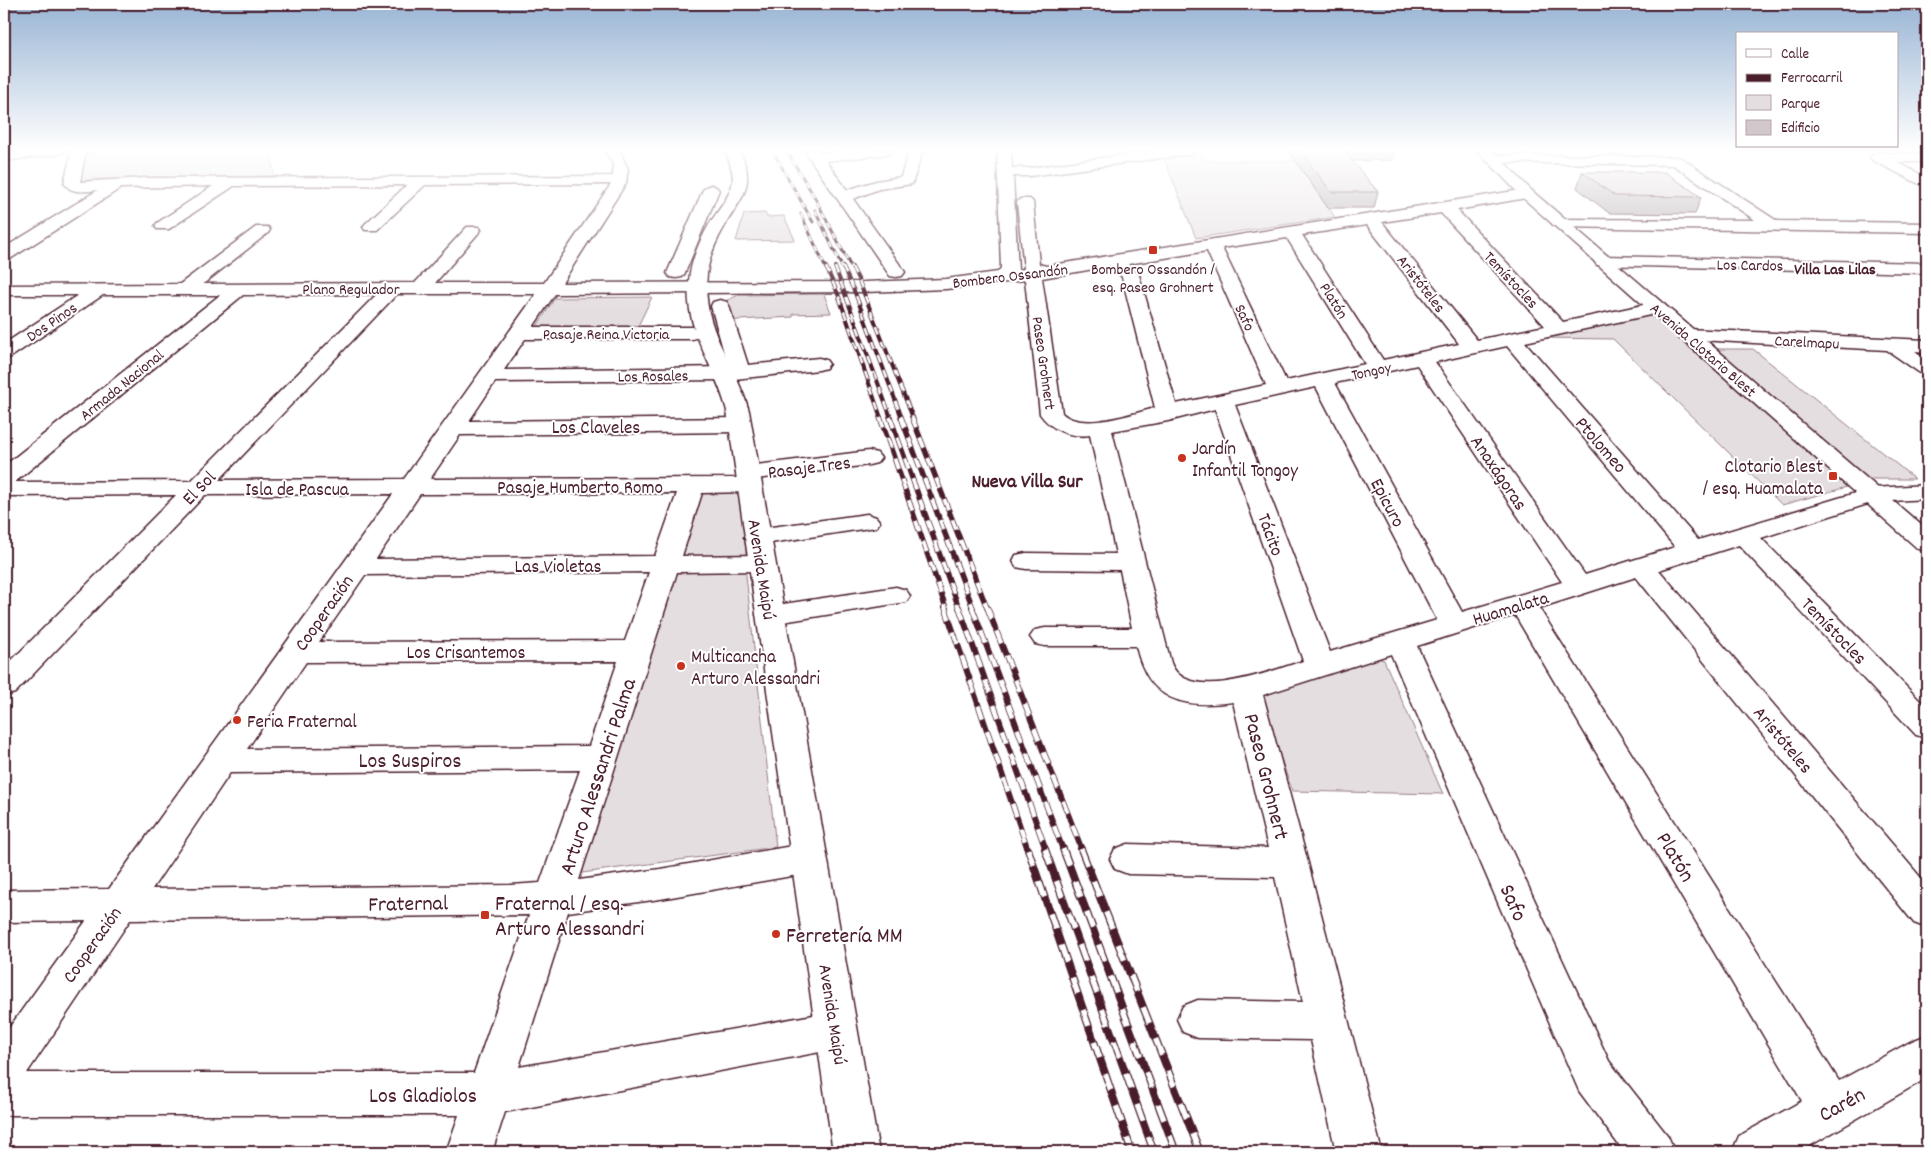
<svg xmlns="http://www.w3.org/2000/svg" width="1931" height="1156" font-family="Dekko,sans-serif">
<style>
.green{fill:#e5dee0;stroke:#987e86}
.lines{fill:none;stroke-linecap:round;stroke-linejoin:round}
.minor-casing{stroke:#4a1f2b;stroke-width:3}
.major-casing{stroke:#4a1f2b;stroke-width:3}
.minor{fill:#fff;fill-rule:evenodd}
.major{fill:#fff;fill-rule:evenodd}
.rail-far4-casing{stroke:#4a1f2b;stroke-width:3}
.rail-far3-casing{stroke:#4a1f2b;stroke-width:4}
.rail-far2-casing{stroke:#4a1f2b;stroke-width:5.5}
.rail-far1-casing{stroke:#4a1f2b;stroke-width:6}
.rail-casing{stroke:#4a1f2b;stroke-width:8}
.rail-far4{stroke:#fff;stroke-width:2;stroke-dasharray:6;stroke-linecap:butt}
.rail-far3{stroke:#fff;stroke-width:2.5;stroke-dasharray:8;stroke-linecap:butt}
.rail-far2{stroke:#fff;stroke-width:4;stroke-dasharray:11;stroke-linecap:butt}
.rail-far1{stroke:#fff;stroke-width:4.5;stroke-dasharray:13;stroke-linecap:butt}
.rail{stroke:#fff;stroke-width:5.5;stroke-dasharray:17;stroke-linecap:butt}
.wall{fill:#b5abaf;stroke:#4a1f2b}
.building{fill:#d2c7cb;stroke:#4a1f2b}
.poi-dot{fill:#c8321e;stroke:#fff;stroke-width:2}
.labels{text-anchor:middle;stroke-width:4;stroke-linejoin:round;paint-order:stroke}
.far-street-label{font-size:16px;fill:#4a1f2b;stroke:#fff}
.far-poi-label{font-size:16px;fill:#4a1f2b;stroke:#fff}
.far-neighbourhood-label{font-size:16px;font-weight:bold;fill:#4a1f2b;stroke:#fff}
.street-label{font-size:19px;fill:#4a1f2b;stroke:#fff}
.poi-label{font-size:19px;fill:#4a1f2b;stroke:#fff;text-anchor:start}
.neighbourhood-label{font-size:20px;font-weight:bold;fill:#4a1f2b;stroke:#fff}
.near-street-label{font-size:22px;fill:#4a1f2b;stroke:#fff}
.near-poi-label{font-size:22px;fill:#4a1f2b;stroke:#fff;text-anchor:start}
</style>
<rect width="100%" height="100%" fill="#fff"/>
<filter id="ink" filterUnits="userSpaceOnUse"><feTurbulence type="fractalNoise" baseFrequency=".02" numOctaves="2"/><feDisplacementMap in="SourceGraphic" scale="10" xChannelSelector="R" yChannelSelector="G"/><feConvolveMatrix kernelMatrix="1 2 1 2 8 2 1 2 1" color-interpolation-filters="sRGB"/></filter>
<g filter="url(#ink)">
<g class="green">
<polygon points="89,150 271,150 274,176 93,179 74,182"/>
<polygon points="1200,151 1205,161 1295,161 1335,217 1196,238 1163,156"/>
<polygon points="765,213 767,217 784,216 795,240 736,241 744,214"/>
<polygon points="824,294 831,313 793,314 793,317 720,321 718,304 739,295"/>
<polygon points="652,297 637,328 535,329 555,298"/>
<polygon points="1644,314 1656,318 1847,487 1782,505 1613,339 1541,338"/>
<polygon points="1713,349 1753,349 1915,479 1867,479"/>
<polygon points="696,489 739,489 747,560 676,560"/>
<polygon points="745,566 776,847 582,873 669,571"/>
<polygon points="1373,657 1384,660 1443,794 1292,791 1260,697 1266,691"/>
</g>
<g class="lines">
<g class="minor-casing">
<g id="minor">
<polygon points="24,150 67,150 60,154 4,161 4,153"/>
<path d="M72,150h14l-6,32 65,-4 468,-2v-12l-9,-14h15l9,19 -2,14 -64,100 302,-1 82,-3 52,-7 3,-4 -4,-118h14l1,18h18l128,-18h40l-7,4 -161,22h-17l5,94 6,-1 -7,-67 3,-3h10l3,3 6,62 7,2 481,-77 5,2 3,3 -3,3 -75,13 106,112 94,-20 7,2 2,4 -2,4 -139,30 173,198 174,-52 55,-3v14l-53,3 -113,36 166,170v30l-11,-3 -177,-190 -80,25 268,315v43l-13,-5 -278,-346 -97,31 300,473 73,-40 15,-6v43l-128,74h-67l7,-16 63,-35 -287,-486 -98,31 192,415 59,75 7,16h-51l-45,-61 -188,-437 -128,41 45,168 74,289h-46l-25,-112 -113,-2 -15,-6 -6,-13 6,-13 15,-6 105,2 -28,-125 -147,-3 -13,-5 -5,-10 5,-10 13,-5 140,4 -35,-146c-50,7 -85,-1 -97,-56h-91l-10,-2 -5,-7 5,-7 10,-2h87l-12,-58 -94,-1 -10,-2 -3,-6 3,-6 10,-2 90,1 -26,-119c-19,3 -39,-5 -50,-21l-15,-134 -79,9 -82,3 -309,2 -22,33h159l7,2 3,4 -3,4 -7,2h-167l-21,31 224,-3 -17,-61 2,-4 7,-2 7,2 2,4 19,59 71,-7 7,2 3,4 -3,4 -7,2 -94,10 -230,2 -26,39 271,-3 8,2 3,5 -3,5 -8,2 -280,3 -30,44 309,-1 -3,-5 3,-5 9,-2 121,-15 8,2 4,5 -4,5 -8,2 -113,14 6,6 -3,5 -9,2 -48,1 -20,63 79,-1 10,2 4,6 -4,6 -10,2 -84,1 -98,308 81,-11 149,-26 13,5 5,10 -5,10 -13,5 -149,26 -92,13 -49,155 317,-56 15,5 6,14 -6,14 -15,5 -331,63 -13,40h-46l13,-37h-455v-80l82,-114 -82,1v-32l105,-1 284,-395 -188,1 -190,198 -11,3v-28l172,-173 -172,1v-30l216,-171h-117l-92,62 -7,2v-15l74,-49h-74v-10l176,-1 76,-57h12l2,3 -2,3 -65,51 212,-1 52,-56h12l2,3 -46,53h109l67,-99 -186,1 -48,45h-12l-2,-3 2,-3 42,-39 -173,1 -65,43h-12l-2,-3 2,-3 56,-37 -92,2 -111,71 -6,1v-12l94,-58c-13,1 -26,5 -34,-7zM1441,213l104,113 -68,14 -95,-118zM1367,225l90,116 2,3 -76,16 -81,-125zM1287,238l78,126 -79,17 -64,-133zM1207,251l59,134 -90,19 -37,-129 -11,-11zM1111,266l11,11 33,131c-24,6 -73,24 -93,5l-20,-135zM377,294l-186,187 -176,1 228,-187zM397,294h139l-132,185 -185,1zM1507,346l168,201 -90,28 -150,-213zM1417,365l145,217 -100,30 -127,-229zM1316,387l121,233 -107,32 -95,-247zM1215,409l88,252c-29,9 -116,44 -132,2l-59,-232 56,-10zM677,493l-22,63 -279,3 44,-65zM649,572l-24,69 -306,1 46,-67zM618,661l-29,85 -342,3 59,-87zM580,770l-40,113 -29,2 -359,4 78,-116zM529,915l-55,158h-447l103,-153z"/>
<polygon points="804,150 818,150 820,153 849,150 897,150 890,154 826,161 847,190 876,181 901,177 909,150 923,150 912,184 879,189 853,199 905,272 902,276 896,277 890,276"/>
<polygon points="1877,153 1927,154 1927,162 1897,162 1927,178 1927,188 1872,160 1870,157 1872,154"/>
<polygon points="1492,155 1676,157 1681,158 1777,221 1927,223 1927,233 1559,227 1553,225 1551,222 1553,219 1755,220 1673,165 1487,162 1485,159 1487,156"/>
<polygon points="711,185 716,187 719,190 685,273 682,277 676,278 670,277 667,273 703,190 706,187"/>
<polygon points="1603,256 1927,263 1927,273 1597,265 1594,261 1597,257"/>
<polygon points="1687,329 1927,340 1927,352 1915,351 1927,360 1927,375 1920,373 1887,350 1680,339 1677,335 1680,331"/>
<polygon points="867,514 876,517 880,522 876,527 757,545 748,543 744,537 748,531 757,529"/>
<polygon points="896,587 906,590 910,596 906,602 770,624 760,621 756,615 760,609 770,606"/>
</g>
</g>
<g class="major-casing">
<g id="major">
<path d="M725,150h14c4,10 9,19 8,29 0,17 -14,31 -21,45 -9,15 -17,32 -19,50 -6,57 28,86 42,137l130,741h-46l-106,-741c-13,-51 -46,-81 -37,-138 3,-17 11,-35 20,-50 8,-13 21,-27 23,-43 0,-11 -4,-20 -8,-30z"/>
<polygon points="1477,150 1492,150 1532,191 1927,530 1927,551 1918,549 1522,197"/>
</g>
</g>
<use href="#minor" class="minor"/>
<use href="#major" class="major"/>
<g class="rail-far4-casing">
<g id="rail-far4">
<polyline points="772,150 813,222"/>
<polyline points="786,150 814,196 852,269"/>
<polyline points="815,210 843,269"/>
<polyline points="801,214 826,269"/>
</g>
</g>
<g class="rail-far3-casing">
<g id="rail-far3">
<polyline points="826,267 838,294 881,418"/>
<polyline points="835,267 891,418"/>
<polyline points="843,267 855,293 902,418"/>
<polyline points="852,267 859,281 913,418"/>
</g>
</g>
<g class="rail-far2-casing">
<g id="rail-far2">
<polyline points="880,417 946,608"/>
<polyline points="890,417 959,608"/>
<polyline points="901,417 973,608"/>
<polyline points="912,417 987,608"/>
</g>
</g>
<g class="rail-far1-casing">
<g id="rail-far1">
<polyline points="945,607 1028,850"/>
<polyline points="959,607 1046,850"/>
<polyline points="972,607 1063,850"/>
<polyline points="987,607 1082,850"/>
</g>
</g>
<g class="rail-casing">
<g id="rail">
<polyline points="1028,849 1132,1152"/>
<polyline points="1045,849 1154,1152"/>
<polyline points="1063,849 1176,1152"/>
<polyline points="1081,849 1200,1152"/>
</g>
</g>
<use href="#rail-far4" class="rail-far4"/>
<use href="#rail-far3" class="rail-far3"/>
<use href="#rail-far2" class="rail-far2"/>
<use href="#rail-far1" class="rail-far1"/>
<use href="#rail" class="rail"/>
</g>
<g class="wall">
<polygon points="1288,150 1395,150 1393,160 1351,161 1378,192 1374,208 1328,208"/>
<polygon points="1582,172 1701,197 1695,214 1609,213 1577,188"/>
</g>
<g class="building">
<polygon points="1300,150 1343,150 1378,192 1331,192"/>
<polygon points="1582,172 1665,172 1701,197 1615,196"/>
</g>
</g>
<linearGradient id="sky" x2="0" y2="1"><stop stop-color="#98b4d4"/><stop offset="0.48" stop-color="#fff"/><stop offset="1" stop-color="#fff" stop-opacity="0"/></linearGradient>
<rect width="1931" height="312" fill="url(#sky)"/>
<g class="poi-dot">
<rect x="1148" y="245" width="10" height="10" rx="2.5"/>
<circle cx="1182" cy="458" r="5"/>
<rect x="1828" y="471" width="10" height="10" rx="2.5"/>
<circle cx="681" cy="666" r="5"/>
<circle cx="237" cy="720" r="5"/>
<rect x="480" y="910" width="10" height="10" rx="2.5"/>
<circle cx="776" cy="934" r="5"/>
</g>
<g class="labels">
<g class="far-street-label">
<text transform="translate(1750 264) rotate(1)" y="6">Los Cardos</text>
<text transform="translate(1010 275) rotate(-7)" y="6">Bombero Ossandón</text>
<text transform="translate(1512 279) rotate(47)" y="6">Temístocles</text>
<text transform="translate(1422 283) rotate(52)" y="6">Aristóteles</text>
<text x="351" y="294">Plano Regulador</text>
<text transform="translate(1335 300) rotate(58)" y="6">Platón</text>
<text transform="translate(1246 317) rotate(65)" y="6">Safo</text>
<text transform="translate(51 321) rotate(-34)" y="6">Dos Pinos</text>
<text x="606" y="339">Pasaje Reina Victoria</text>
<text transform="translate(1807 341) rotate(3)" y="6">Carelmapu</text>
<text transform="translate(1704 349) rotate(41)" y="6">Avenida Clotario Blest</text>
<text transform="translate(1045 363) rotate(82)" y="6">Paseo Grohnert</text>
<text transform="translate(1371 370) rotate(-12)" y="6">Tongoy</text>
<text transform="translate(653 375) rotate(-1)" y="6">Los Rosales</text>
<text transform="translate(121 384) rotate(-39)" y="6">Armada Nacional</text>
</g>
<g class="far-poi-label">
<text x="1153" y="274">Bombero Ossandón /<tspan x="1153" dy="18">esq. Paseo Grohnert</tspan></text>
</g>
<g class="far-neighbourhood-label">
<text x="1835" y="274">Villa Las Lilas</text>
</g>
<g class="street-label">
<text x="596" y="433">Los Claveles</text>
<text transform="translate(1602 444) rotate(49)" y="7">Ptolomeo</text>
<text transform="translate(809 466) rotate(-7)" y="7">Pasaje Tres</text>
<text transform="translate(1500 472) rotate(56)" y="7">Anaxágoras</text>
<text x="580" y="493">Pasaje Humberto Romo</text>
<text transform="translate(198 487) rotate(-46)" y="7">El Sol</text>
<text x="297" y="495">Isla de Pascua</text>
<text transform="translate(1389 502) rotate(62)" y="7">Epicuro</text>
<text transform="translate(1272 534) rotate(70)" y="7">Tácito</text>
<text x="558" y="572">Las Violetas</text>
<text transform="translate(763 569) rotate(81)" y="7">Avenida Maipú</text>
<text transform="translate(1510 607) rotate(-17)" y="7">Huamalata</text>
<text transform="translate(323 612) rotate(-55)" y="7">Cooperación</text>
<text transform="translate(1835 630) rotate(46)" y="7">Temístocles</text>
<text x="466" y="658">Los Crisantemos</text>
<text transform="translate(1784 739) rotate(50)" y="7">Aristóteles</text>
<text transform="translate(91 944) rotate(-55)" y="7">Cooperación</text>
<text transform="translate(834 1014) rotate(81)" y="7">Avenida Maipú</text>
</g>
<g class="poi-label">
<text x="1192" y="454">Jardín<tspan x="1192" dy="22">Infantil Tongoy</tspan></text>
<text x="1823" y="472" text-anchor="end">Clotario Blest<tspan x="1823" dy="22">/ esq. Huamalata</tspan></text>
<text x="691" y="662">Multicancha<tspan x="691" dy="22">Arturo Alessandri</tspan></text>
<text x="247" y="727">Feria Fraternal</text>
</g>
<g class="neighbourhood-label">
<text x="1027" y="487">Nueva Villa Sur</text>
</g>
<g class="near-street-label">
<text x="410" y="767">Los Suspiros</text>
<text transform="translate(596 776) rotate(-72)" y="8">Arturo Alessandri Palma</text>
<text transform="translate(1268 776) rotate(76)" y="8">Paseo Grohnert</text>
<text transform="translate(1677 856) rotate(59)" y="8">Platón</text>
<text transform="translate(408 902) rotate(-1)" y="8">Fraternal</text>
<text transform="translate(1515 902) rotate(66)" y="8">Safo</text>
<text x="423" y="1102">Los Gladiolos</text>
<text transform="translate(1841 1103) rotate(-29)" y="8">Carén</text>
</g>
<g class="near-poi-label">
<text x="495" y="910">Fraternal / esq.<tspan x="495" dy="25">Arturo Alessandri</tspan></text>
<text x="786" y="942">Ferretería MM</text>
</g>
</g>
<rect width="1931" height="1156" fill="none" stroke="#fff" stroke-width="20"/>
<rect x="10" y="10" width="1911" height="1136" fill="none" stroke="#4a1f2b" stroke-width="2" filter="url(#ink)"/>
<rect x="1736" y="32" width="162" height="115" fill="#ffffff" stroke="#b7a5aa"/>
<rect x="1746" y="49" width="25" height="8" fill="#ffffff" stroke="#b7a5aa"/>
<text x="1781" y="58" font-size="15" fill="#4a1f2b">Calle</text>
<rect x="1746" y="74" width="25" height="8" fill="#4a1f2b" stroke="#b7a5aa"/>
<text x="1781" y="82" font-size="15" fill="#4a1f2b">Ferrocarril</text>
<rect x="1746" y="95" width="25" height="15" fill="#e5dee0" stroke="#b7a5aa"/>
<text x="1781" y="108" font-size="15" fill="#4a1f2b">Parque</text>
<rect x="1746" y="120" width="25" height="15" fill="#d2c7cb" stroke="#b7a5aa"/>
<text x="1781" y="132" font-size="15" fill="#4a1f2b">Edificio</text>
</svg>
